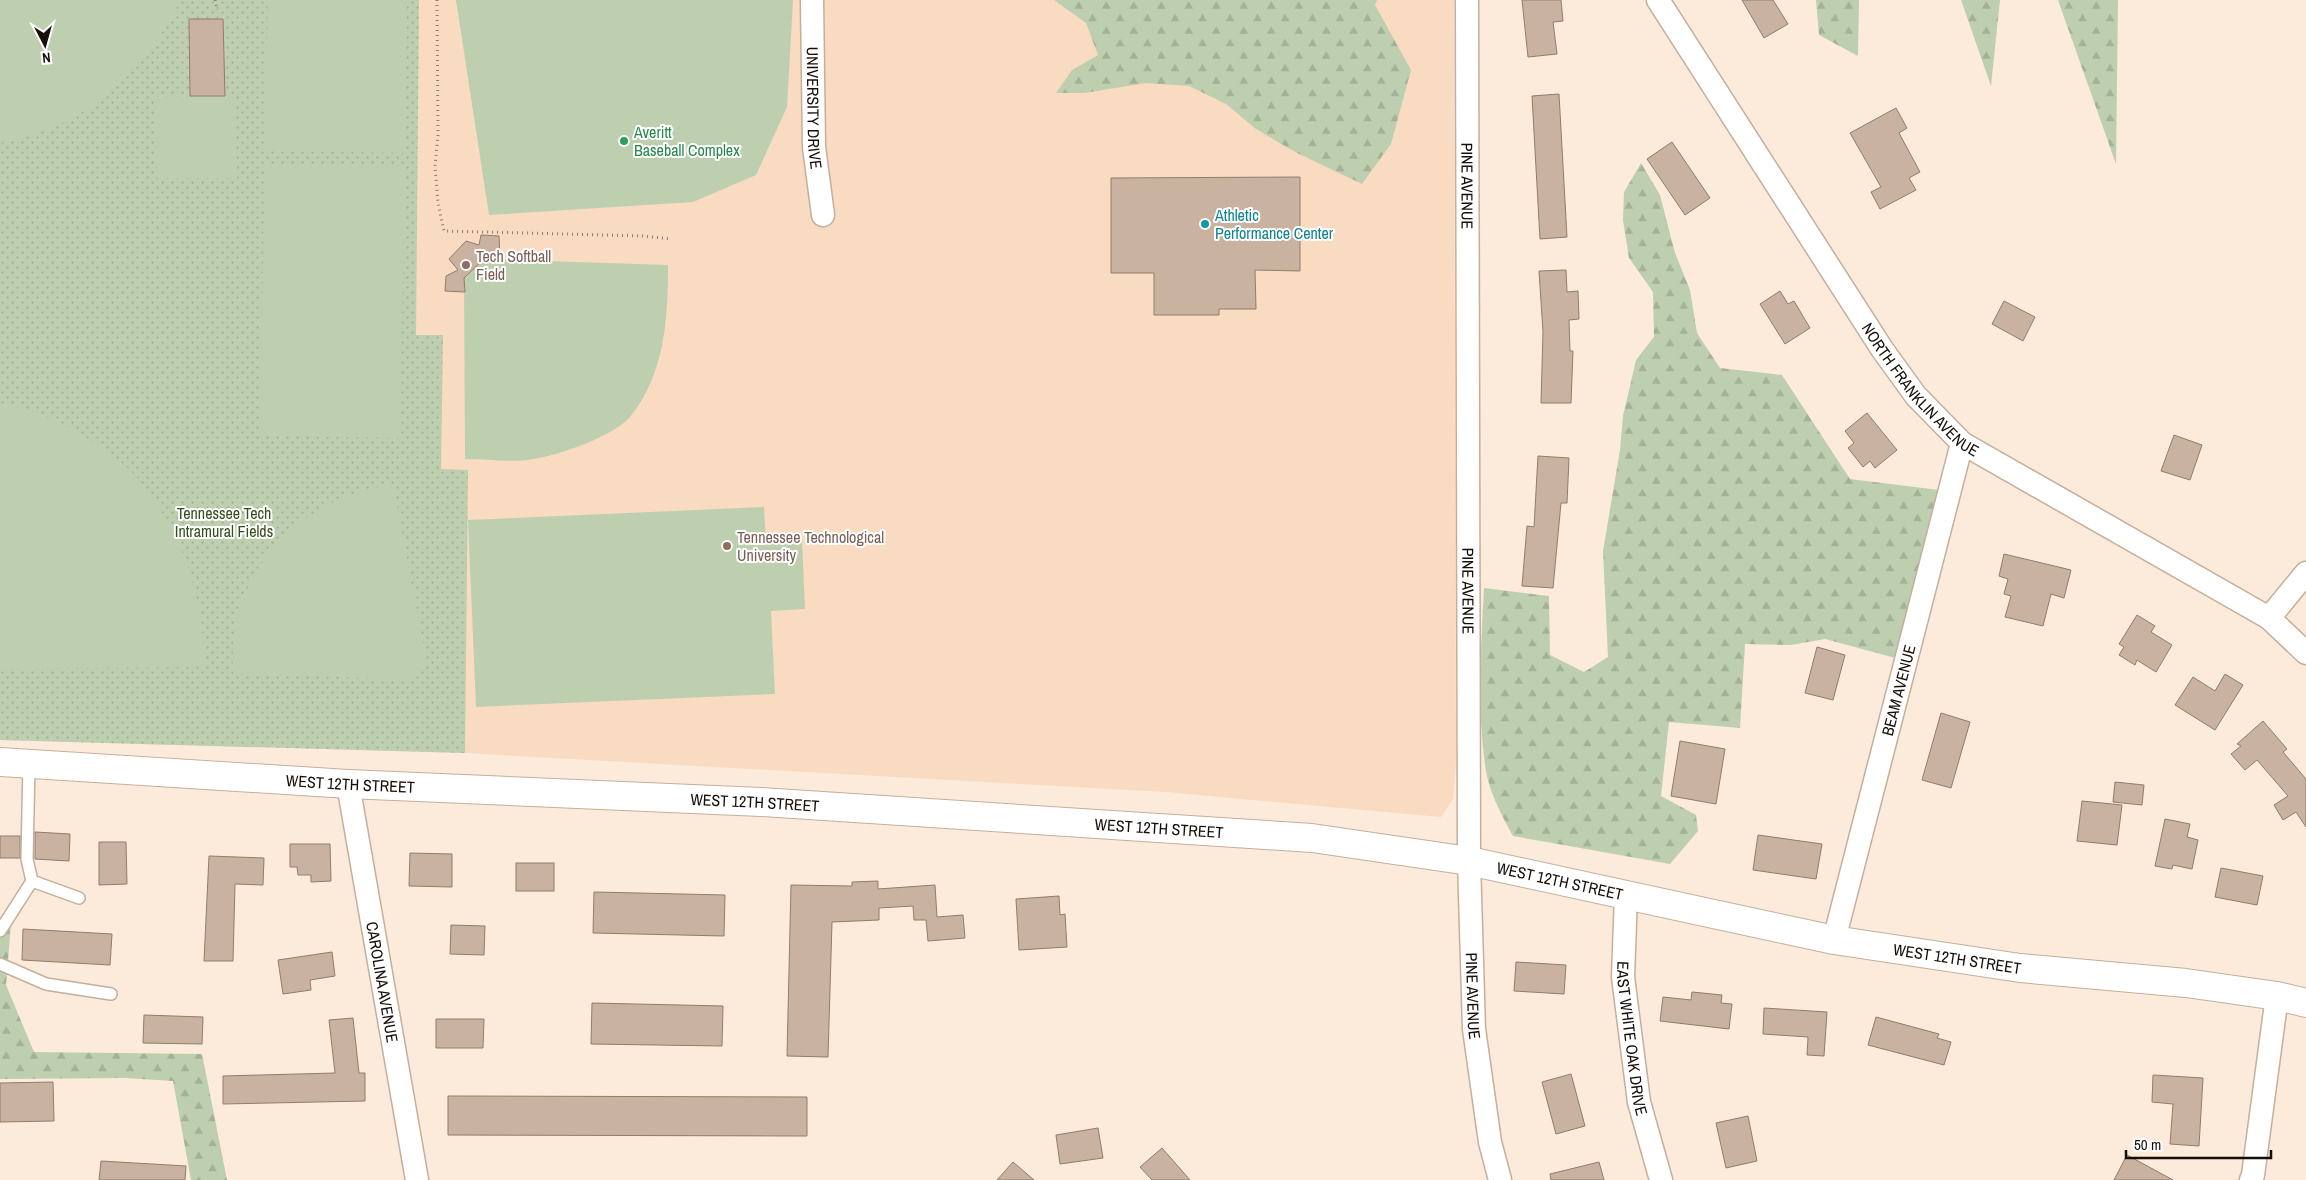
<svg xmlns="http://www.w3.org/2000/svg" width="2306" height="1180" font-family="'Archivo Narrow',sans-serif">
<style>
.built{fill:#f8dbc1}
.green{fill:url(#green-dots)}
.forest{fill:url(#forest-firs)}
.pitch{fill:#becfb0}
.building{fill:#c9b3a0;stroke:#917c6a}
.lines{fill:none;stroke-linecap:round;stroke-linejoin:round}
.lane-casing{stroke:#c5af9b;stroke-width:14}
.street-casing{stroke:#c5af9b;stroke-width:25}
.secondary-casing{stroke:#c5af9b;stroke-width:30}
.path{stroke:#8a7d72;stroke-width:3;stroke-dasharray:1 4;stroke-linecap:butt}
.lane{stroke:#fff;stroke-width:11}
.street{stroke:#fff;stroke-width:22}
.secondary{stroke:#fff;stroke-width:28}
.leisure-dot{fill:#2e9e5b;stroke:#fff;stroke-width:2}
.culture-dot{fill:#0f9aa8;stroke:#fff;stroke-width:2}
.education-dot{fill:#8d6e63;stroke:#fff;stroke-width:2}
.labels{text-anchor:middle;stroke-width:4;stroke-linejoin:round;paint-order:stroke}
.street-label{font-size:16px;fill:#160e08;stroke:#fff}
.leisure-label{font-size:16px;fill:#27864d;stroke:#fff;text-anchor:start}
.culture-label{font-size:16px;fill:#0d838f;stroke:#fff;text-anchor:start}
.education-label{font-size:16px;fill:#785e54;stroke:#fff;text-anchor:start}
.park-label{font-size:16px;fill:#364d1d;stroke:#fff}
</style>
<defs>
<pattern id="green-dots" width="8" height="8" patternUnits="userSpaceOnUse" patternTransform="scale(1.25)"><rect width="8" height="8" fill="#becfb0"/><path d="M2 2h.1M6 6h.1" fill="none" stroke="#a3b196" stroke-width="1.8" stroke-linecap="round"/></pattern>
<pattern id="forest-firs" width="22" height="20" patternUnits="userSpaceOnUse" patternTransform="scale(1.25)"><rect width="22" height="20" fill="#becfb0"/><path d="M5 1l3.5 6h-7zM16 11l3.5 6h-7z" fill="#a3b196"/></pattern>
</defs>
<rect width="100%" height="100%" fill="#fceada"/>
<polygon class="built" points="0,0 1454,0 1456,762 1453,799 1441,817 1166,792 465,753 0,740"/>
<polygon class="green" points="0,0 419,0 416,335 443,335 441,469 468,470 465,753 0,740"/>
<g class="forest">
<polygon points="1054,0 1377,0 1375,5 1411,70 1391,144 1362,184 1295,152 1256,129 1226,104 1189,86 1146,83 1085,93 1056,93 1072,70 1098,55 1086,23"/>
<polygon points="1816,0 1859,0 1858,56 1819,35"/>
<polygon points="1961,0 2000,0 1991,86"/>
<polygon points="2058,0 2118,0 2116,164"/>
<path d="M1641,163l19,32 15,58 15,37 7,43 23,35 62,7 68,104 89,11 -40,169 -74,-20 -34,6 -46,-1 -5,84 -71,-6 -8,74 35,19 2,16 -28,33 -157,-28c-12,-22 -25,-46 -28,-71 -8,-59 -4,-119 -1,-177l65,8 1,59 34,17 24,-15 -5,-106 17,-101 3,-34 13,-56 18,-23 -1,-45 -24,-34 -6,-38 1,-28z"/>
<polygon points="11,924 6,985 34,1052 202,1054 227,1180 191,1180 173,1081 125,1078 0,1079 0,926"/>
</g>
<g class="pitch">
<path d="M0,0h180c-35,74 -98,129 -180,143z"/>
<polygon points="268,0 407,0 405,153 265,151"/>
<polygon points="456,0 793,0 787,107 756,175 693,202 489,215"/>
<polygon points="236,96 237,178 157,178 156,97"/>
<polygon points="265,165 405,167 400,438 259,436"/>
<path d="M484,259l184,6c0,53 -3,109 -38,152 -16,19 -71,38 -96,42 -22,4 -47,0 -69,0l-1,-181z"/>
<path d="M0,403c36,6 71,23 100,44 11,8 23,16 33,26 6,6 11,14 16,21 39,50 54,111 56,173l-205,2z"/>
<path d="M393,484l34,181 -14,15 -180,-7c-1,-21 0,-43 5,-64 4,-12 11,-23 17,-34 30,-54 78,-80 138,-91z"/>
<polygon points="764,507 766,542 802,541 805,609 771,611 775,694 476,707 468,520"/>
</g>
<g class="building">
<polygon points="1522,0 1561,0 1563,21 1553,22 1557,54 1528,57"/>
<polygon points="1742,0 1773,0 1788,24 1764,38"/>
<polygon points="189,19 223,19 225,96 190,96"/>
<polygon points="1559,94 1567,237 1540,239 1532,96"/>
<polygon points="1896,108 1907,128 1899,133 1920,172 1909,178 1916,190 1880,209 1871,192 1881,187 1850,133"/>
<polygon points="1672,142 1710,198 1685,215 1647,159"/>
<polygon points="1300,177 1300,271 1255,270 1256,309 1219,309 1219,315 1154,315 1154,273 1111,273 1111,178"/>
<polygon points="481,235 499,236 500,260 484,259 464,278 465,292 445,291 446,276 458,270 449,259 466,241 479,245"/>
<polygon points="1566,270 1567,292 1578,291 1579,319 1569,320 1570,351 1573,351 1571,403 1541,403 1543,332 1539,271"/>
<polygon points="1780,291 1788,304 1794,301 1810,328 1785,344 1760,304"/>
<polygon points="2004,301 2035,317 2023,341 1992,324"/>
<polygon points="1867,413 1897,450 1875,468 1870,461 1863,467 1848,448 1854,443 1845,431"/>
<polygon points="2174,435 2202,445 2190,480 2161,471"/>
<polygon points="1538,456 1569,458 1567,503 1561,503 1553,588 1522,586 1527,526 1534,527"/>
<polygon points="2004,554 2071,570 2064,598 2051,594 2043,626 2005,617 2011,596 2004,594 2008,579 1999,576"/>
<polygon points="2137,615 2155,626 2151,632 2172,645 2156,672 2137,660 2135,665 2119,655 2124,647 2119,644"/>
<polygon points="1817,647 1845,655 1833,700 1805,693"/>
<polygon points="2225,674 2243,685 2215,730 2175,705 2193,677 2215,691"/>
<polygon points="1941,713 1970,722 1951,788 1922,780"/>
<polygon points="2263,721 2287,749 2283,752 2306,779 2306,827 2296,812 2283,820 2274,805 2288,796 2257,760 2245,770 2231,754 2241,746 2237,744"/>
<polygon points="1680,741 1725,749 1716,804 1671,796"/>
<polygon points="2115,782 2144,785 2142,805 2113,802"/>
<polygon points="2082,801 2122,805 2117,845 2077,841"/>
<polygon points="2165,819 2190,824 2187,837 2198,840 2192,869 2173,865 2172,869 2155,866"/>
<polygon points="35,832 70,834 69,861 35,859"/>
<polygon points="1758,835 1822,844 1816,879 1753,870"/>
<rect x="0" y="836" width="20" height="22"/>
<polygon points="99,842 126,842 127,884 99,885"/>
<polygon points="290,844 330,844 331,881 311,882 311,875 298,875 297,867 290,867"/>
<polygon points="410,853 452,854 452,887 409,886"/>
<polygon points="209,856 264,858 263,885 235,884 233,961 204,961"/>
<rect x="516" y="863" width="38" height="28"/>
<polygon points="2221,868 2263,876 2257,905 2215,897"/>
<polygon points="878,881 878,889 935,885 937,917 963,915 965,938 928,941 926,920 914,920 913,906 879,908 879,920 832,922 828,1057 787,1056 791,885 852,886 852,882"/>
<polygon points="594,892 725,895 724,936 593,933"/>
<polygon points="1059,896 1060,915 1065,914 1067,947 1019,950 1016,899"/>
<polygon points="451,925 485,926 484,955 450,954"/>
<polygon points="23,929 112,934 110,965 22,960"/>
<polygon points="332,952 335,976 310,980 311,990 283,994 278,960"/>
<polygon points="1516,962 1566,965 1564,994 1514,991"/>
<polygon points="1692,992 1722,995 1721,1003 1732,1004 1729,1029 1660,1021 1663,997 1691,1000"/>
<polygon points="592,1003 723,1006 722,1046 591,1044"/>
<polygon points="1764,1008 1827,1012 1824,1056 1807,1055 1808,1037 1763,1034"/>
<polygon points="144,1015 203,1017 202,1044 143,1043"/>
<polygon points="1876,1017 1939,1034 1937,1038 1951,1042 1944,1065 1868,1045"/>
<polygon points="353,1018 359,1073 365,1073 365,1101 223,1104 223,1076 335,1073 329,1020"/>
<polygon points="436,1019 484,1019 483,1048 436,1048"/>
<polygon points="1571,1074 1585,1126 1556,1134 1542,1082"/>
<polygon points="2153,1075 2203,1078 2199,1146 2170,1144 2173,1104 2152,1102"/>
<polygon points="53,1082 54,1121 0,1122 0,1083"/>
<polygon points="448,1096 807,1097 807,1136 448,1135"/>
<polygon points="1748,1116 1757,1161 1726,1168 1716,1123"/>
<polygon points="1098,1128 1103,1158 1060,1164 1056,1135"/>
<polygon points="1162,1148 1190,1180 1152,1180 1140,1167"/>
<polygon points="2127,1155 2173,1180 2114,1180"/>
<polygon points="101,1161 186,1166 185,1180 99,1180"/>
<polygon points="1013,1162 1034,1180 997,1180"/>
<polygon points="1599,1162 1604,1180 1551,1180 1550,1174"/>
</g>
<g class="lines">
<g class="lane-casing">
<g id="lane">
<polyline points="29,764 27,859 32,881 79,898"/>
<polyline points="0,931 32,881"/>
<polyline points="0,964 46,984 111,994"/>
</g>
</g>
<g class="street-casing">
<g id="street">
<path id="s1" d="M812,0l2,147 9,68"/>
<path id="s2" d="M1467,0l2,861 5,168 16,113 10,38"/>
<path id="s3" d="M1658,0l224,349 34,47 46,47 307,175 37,35"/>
<polyline points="2269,618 2306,573"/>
<path id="s4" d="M348,784l69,396"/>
<path id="s5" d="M1626,895l-3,82 16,125 22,78"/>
<path id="s6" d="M1834,940l128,-497"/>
<polyline points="2251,1180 2253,1175 2277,996"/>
</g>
</g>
<g class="secondary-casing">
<g id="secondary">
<path id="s7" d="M0,762l348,22 413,18 551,36 157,23 365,79 186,28 166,15 91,13 29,7"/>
</g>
</g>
<g class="path">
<polyline points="215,0 217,10"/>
<polyline points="437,0 438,135 435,166 438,203 444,231 643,236 671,239"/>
</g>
<use href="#lane" class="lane"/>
<use href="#street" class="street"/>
<use href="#secondary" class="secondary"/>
</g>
<circle class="leisure-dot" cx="624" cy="141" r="5"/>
<circle class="culture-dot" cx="1205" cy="224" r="5"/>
<g class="education-dot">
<circle cx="466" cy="265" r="5"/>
<circle cx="727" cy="546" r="5"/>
</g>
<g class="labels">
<g class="street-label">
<text dy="6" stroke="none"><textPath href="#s1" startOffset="108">UNIVERSITY DRIVE</textPath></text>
<text dy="6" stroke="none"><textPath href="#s2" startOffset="186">PINE AVENUE</textPath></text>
<text dy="6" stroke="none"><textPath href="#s3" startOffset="471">NORTH FRANKLIN AVENUE</textPath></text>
<text dy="6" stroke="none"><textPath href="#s2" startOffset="591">PINE AVENUE</textPath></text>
<text dy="6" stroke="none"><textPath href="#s6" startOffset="258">BEAM AVENUE</textPath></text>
<text dy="6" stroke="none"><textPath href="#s7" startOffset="351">WEST 12TH STREET</textPath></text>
<text dy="6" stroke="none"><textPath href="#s7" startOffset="756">WEST 12TH STREET</textPath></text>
<text dy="6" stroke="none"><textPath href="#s7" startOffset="1161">WEST 12TH STREET</textPath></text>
<text dy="6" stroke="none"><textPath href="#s7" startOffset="1566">WEST 12TH STREET</textPath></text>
<text dy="6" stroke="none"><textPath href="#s7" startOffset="1971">WEST 12TH STREET</textPath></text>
<text dy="6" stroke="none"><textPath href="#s4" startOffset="201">CAROLINA AVENUE</textPath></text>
<text dy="6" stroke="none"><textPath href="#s2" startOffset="996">PINE AVENUE</textPath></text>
<text dy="6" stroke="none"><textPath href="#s5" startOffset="144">EAST WHITE OAK DRIVE</textPath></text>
</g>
<g class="leisure-label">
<text x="634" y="138">Averitt<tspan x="634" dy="18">Baseball Complex</tspan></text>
</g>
<g class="culture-label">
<text x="1215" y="221">Athletic<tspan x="1215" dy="18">Performance Center</tspan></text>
</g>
<g class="education-label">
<text x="476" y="262">Tech Softball<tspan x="476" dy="18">Field</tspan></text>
<text x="737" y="543">Tennessee Technological<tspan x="737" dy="18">University</tspan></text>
</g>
<g class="park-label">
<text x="224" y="519">Tennessee Tech<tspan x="224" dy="18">Intramural Fields</tspan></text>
</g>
</g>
<g transform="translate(45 45) rotate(174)" stroke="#ffffff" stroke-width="4" paint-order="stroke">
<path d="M0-4L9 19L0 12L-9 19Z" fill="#160e08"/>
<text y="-8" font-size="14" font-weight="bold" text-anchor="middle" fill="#160e08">N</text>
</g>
<path d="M2126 1150v8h145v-8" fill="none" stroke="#160e08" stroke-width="2.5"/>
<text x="2134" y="1150" font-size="15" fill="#160e08" stroke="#ffffff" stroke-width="4" paint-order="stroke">50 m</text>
</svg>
